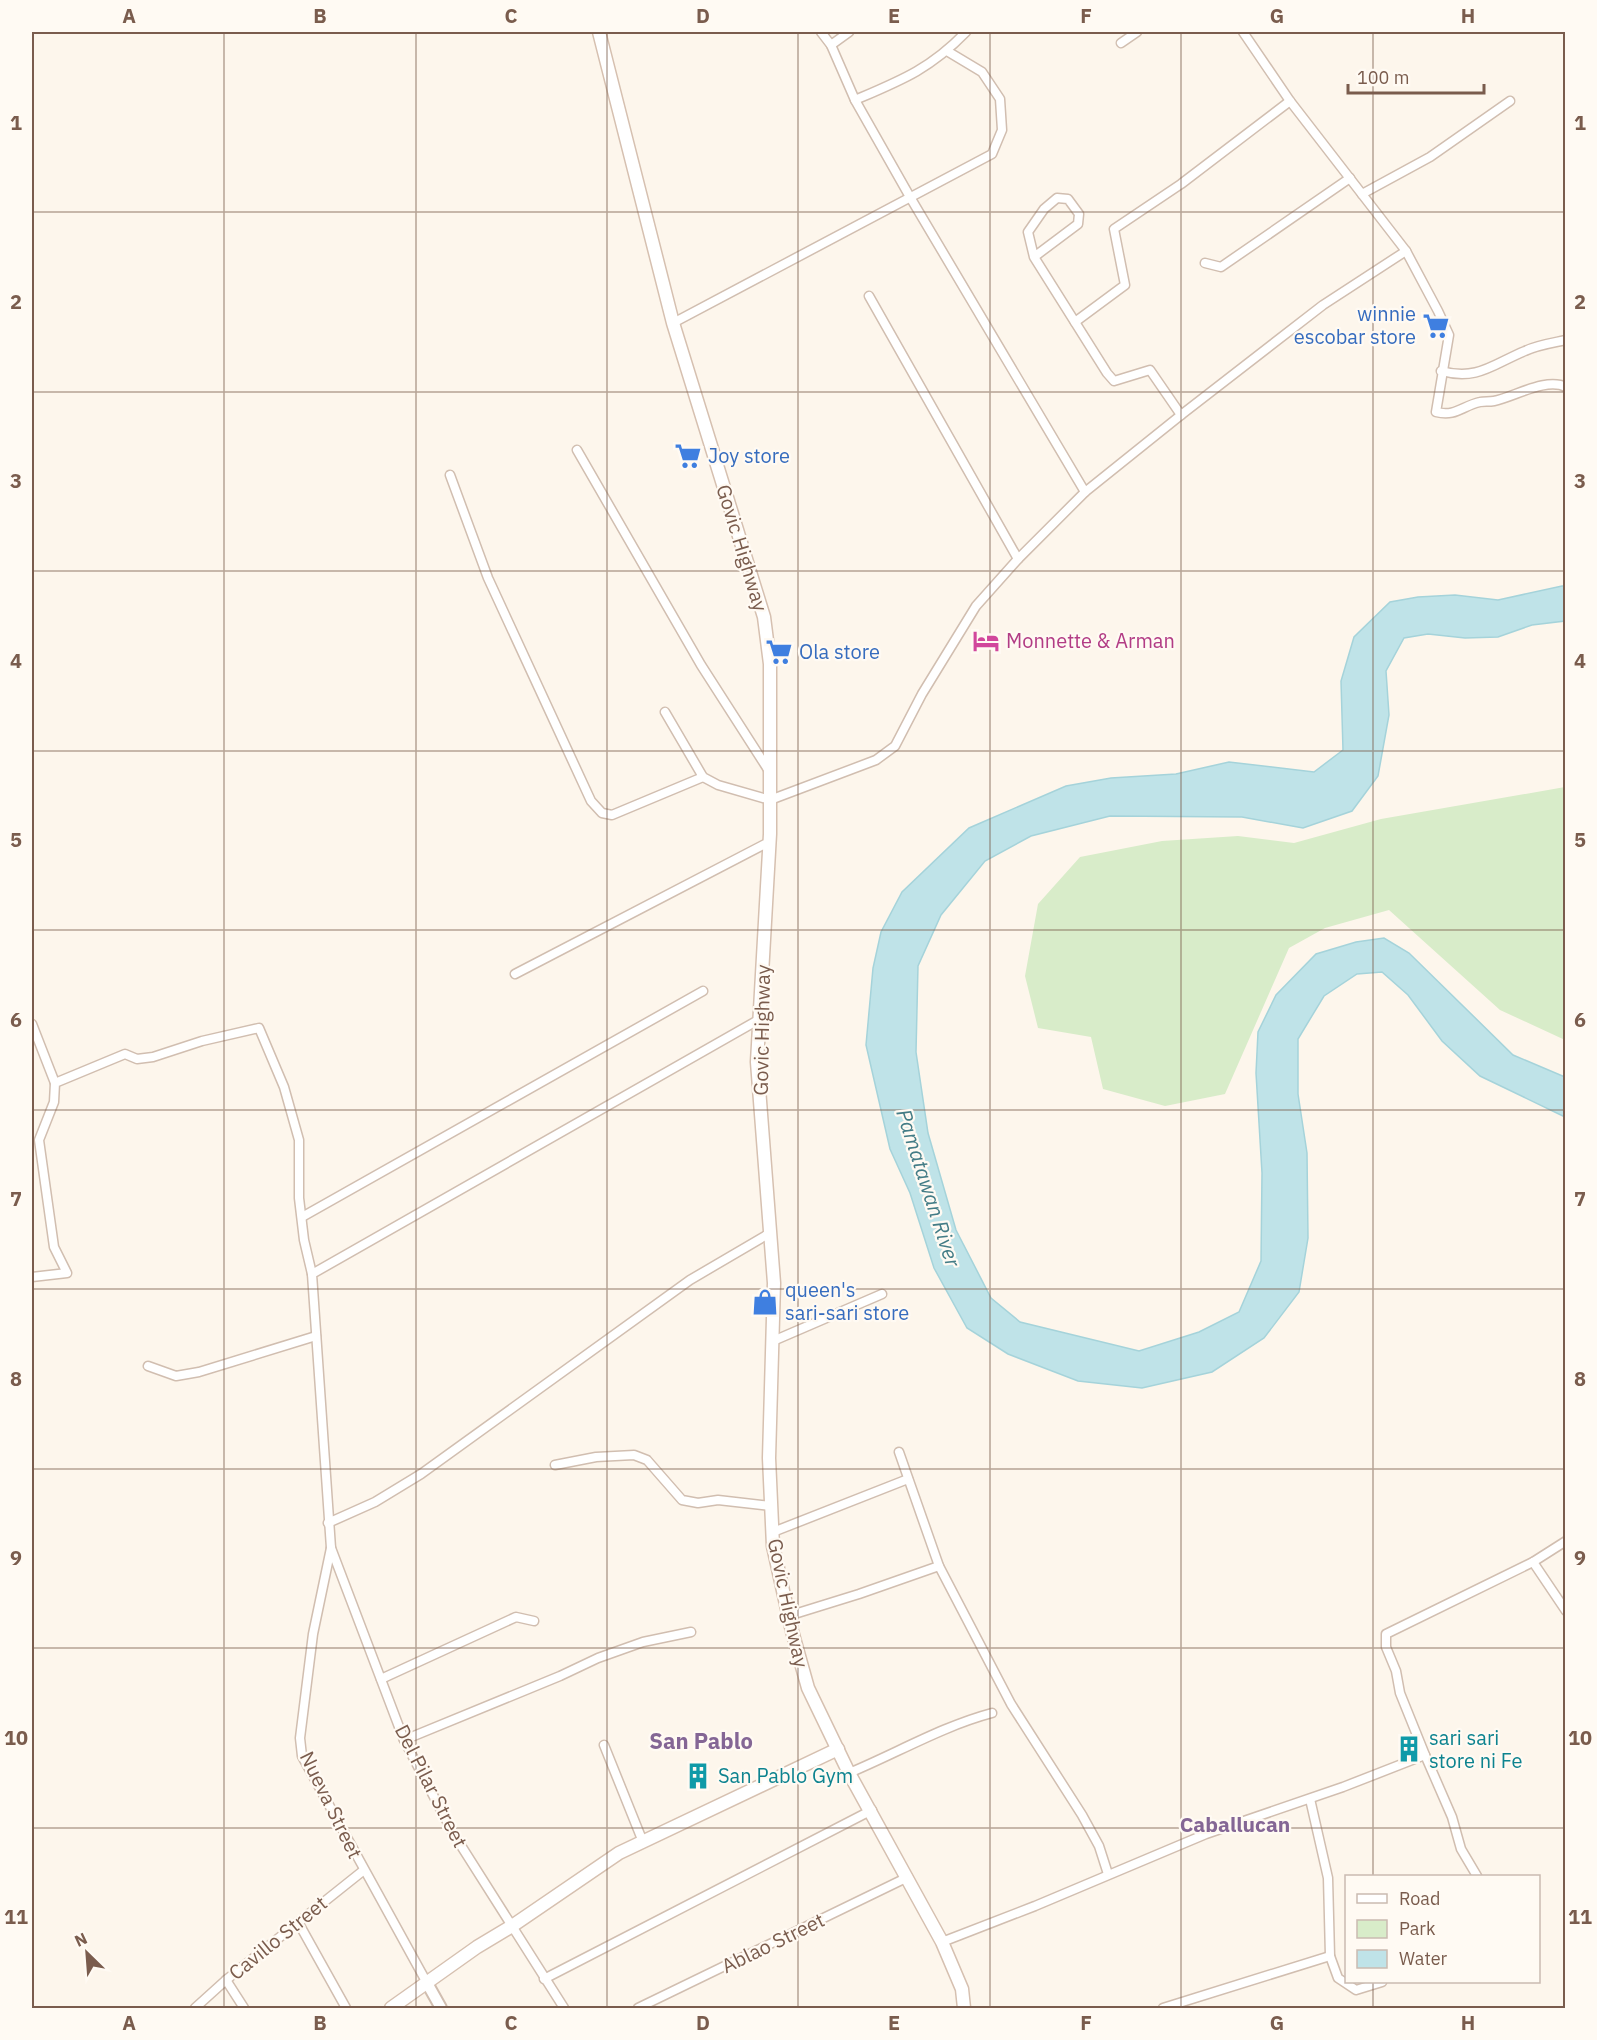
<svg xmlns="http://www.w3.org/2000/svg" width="1597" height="2040" font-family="'IBM Plex Sans',sans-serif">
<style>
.green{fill:#d8ecc9}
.water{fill:#bfe3e8;stroke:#a5d3da;stroke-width:1.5}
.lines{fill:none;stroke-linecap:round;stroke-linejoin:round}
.minor-casing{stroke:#d1beb0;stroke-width:11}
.tertiary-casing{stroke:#d1beb0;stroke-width:14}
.secondary-casing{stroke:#d6c0b0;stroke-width:15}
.minor{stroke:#fff;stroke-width:8}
.tertiary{stroke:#fff;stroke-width:10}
.secondary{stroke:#fff;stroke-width:12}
.grid{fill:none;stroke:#7a5c4d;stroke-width:1.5;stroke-opacity:0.55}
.labels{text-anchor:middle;stroke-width:4.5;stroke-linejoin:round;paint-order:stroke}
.shop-label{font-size:20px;fill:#366cbe;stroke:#fffaf3;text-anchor:start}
.street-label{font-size:20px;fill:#7a5c4d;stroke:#fffaf3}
.hotel-label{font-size:20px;fill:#b23c85;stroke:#fffaf3;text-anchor:start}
.culture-label{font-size:20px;fill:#0d838f;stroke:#fffaf3;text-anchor:start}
.water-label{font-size:21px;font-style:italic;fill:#437c86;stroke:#fffaf3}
.neighbourhood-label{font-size:21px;font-weight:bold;fill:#846695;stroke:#fffaf3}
.quarter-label{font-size:22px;font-weight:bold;fill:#846695;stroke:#fffaf3}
.neatline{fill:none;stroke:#7a5c4d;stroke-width:2}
.grid-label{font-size:20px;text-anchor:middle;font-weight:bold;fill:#7a5c4d}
</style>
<rect width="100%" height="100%" fill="#fdf6ec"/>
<polygon class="green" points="1565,787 1565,1040 1500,1010 1389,910 1325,928 1289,948 1225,1094 1165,1106 1103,1089 1091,1037 1038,1028 1025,976 1038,904 1080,857 1162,841 1238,836 1294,843 1381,819"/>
<polygon class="water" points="1562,586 1565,586 1565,621 1532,625 1498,637 1465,638 1428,634 1404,638 1386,671 1389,715 1378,776 1352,811 1303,828 1242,817 1110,816 1031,836 985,861 941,915 918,966 916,1052 928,1133 956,1230 991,1298 1020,1322 1139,1351 1199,1332 1239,1312 1261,1261 1262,1173 1256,1073 1258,1032 1276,995 1316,954 1356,942 1384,938 1409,953 1513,1055 1565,1077 1565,1117 1480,1076 1442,1041 1408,995 1382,972 1357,974 1324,996 1298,1039 1298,1094 1307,1153 1308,1238 1299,1292 1264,1338 1212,1372 1142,1388 1078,1381 1008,1354 967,1328 934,1268 910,1193 890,1149 866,1045 873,968 881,932 902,892 969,828 1066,786 1111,778 1176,774 1229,762 1314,772 1343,750 1341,681 1354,637 1390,602 1418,597 1455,595 1498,600"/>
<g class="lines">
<g class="minor-casing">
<g id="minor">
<polyline points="821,32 831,45 855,100 910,197 1085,492"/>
<path d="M1243,32l47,69 116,150 32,60 11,24 -13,77c20,5 26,-6 44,-10 4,-1 9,0 14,-1 20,-4 52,-24 72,-14"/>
<polyline points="1121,43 1137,32"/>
<polyline points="831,45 849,32"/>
<path d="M855,100c47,-20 75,-31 111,-68"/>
<polyline points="1362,194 1430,157 1510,101"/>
<polyline points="1034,257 1078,224 1079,214 1068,199 1057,198 1044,209 1028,232 1034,257 1107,373 1114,381 1150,370 1181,415"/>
<polyline points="1205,263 1221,267 1350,178"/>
<polyline points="869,296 1018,559"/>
<polyline points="1075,322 1125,285 1114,229 1181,184 1290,101"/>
<polyline points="673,323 992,154 1002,130 1000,99 982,72 947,51"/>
<path d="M1441,371c37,10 52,-7 84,-20 12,-6 27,-8 41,-11"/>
<polyline points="577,450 701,665 769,771"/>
<polyline points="450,475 488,578 591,801 602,813 612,815 703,777"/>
<polyline points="665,712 703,777 718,785 770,800 876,760 895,746 922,694 976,606 1018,559 1085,492 1181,415 1323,305 1406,251"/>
<polyline points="515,974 769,842"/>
<polyline points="32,1024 55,1083"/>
<polyline points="302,1217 703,991"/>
<polyline points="32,1277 67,1273 54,1247 39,1140 54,1102 55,1083 125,1054 137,1059 153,1057 202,1041 259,1028 284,1087 299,1140 299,1198 304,1240 312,1274"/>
<polyline points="773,1341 882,1294"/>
<polyline points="148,1366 176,1376 199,1372 316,1336"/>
<polyline points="899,1452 939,1566 1011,1704 1082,1815 1099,1846 1108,1874"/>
<polyline points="555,1465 596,1457 634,1455 647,1460 682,1500 698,1503 718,1500 771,1506"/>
<polyline points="328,1523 375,1502 421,1474 690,1280 770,1233"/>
<polyline points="773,1532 908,1479"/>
<polyline points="331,1548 313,1634 300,1738 302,1756 427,1983"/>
<polyline points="1533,1562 1566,1611"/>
<polyline points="788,1616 859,1594 939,1566"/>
<polyline points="381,1679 516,1617 534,1621"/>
<polyline points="404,1740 560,1676 598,1658 643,1642 691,1632"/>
<polyline points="604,1745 643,1842"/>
<polyline points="1425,1755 1452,1817 1461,1849 1477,1876"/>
<path d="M849,1773c48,-20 94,-47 143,-60"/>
<polyline points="1310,1799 1328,1878 1330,1956 1338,1978 1356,1990 1382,1982"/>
<polyline points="298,1922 346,2008"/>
<polyline points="942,1942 1035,1906 1206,1834 1343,1787 1425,1755 1400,1693 1396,1671 1386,1647 1386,1634 1533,1562 1566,1541"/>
<polyline points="544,1979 872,1810"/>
<polyline points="226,1980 244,2008"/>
<polyline points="195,2008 226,1980 364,1870"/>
<polyline points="564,2008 453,1833 404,1740 331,1548 312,1274 760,1019"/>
<polyline points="638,2008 908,1877"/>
<polyline points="1163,2008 1330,1956"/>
</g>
</g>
<g class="tertiary-casing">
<polyline id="tertiary" points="427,1983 441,2008"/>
</g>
<g class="secondary-casing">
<g id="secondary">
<polyline points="599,32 673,323 764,617 770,664 770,834 757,1062 774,1283 769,1458 773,1546 792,1631 808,1688 849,1773 942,1942 962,1989 964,2008"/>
<polyline points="391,2008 477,1947 512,1926 619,1853 838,1749"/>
</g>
</g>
<use href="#minor" class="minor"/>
<use href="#tertiary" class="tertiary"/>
<use href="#secondary" class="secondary"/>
</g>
<path class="grid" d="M224,32v1976M416,32v1976M607,32v1976M798,32v1976M990,32v1976M1181,32v1976M1373,32v1844M32,212h1534M32,392h1534M32,571h1534M32,751h1534M32,930h1534M32,1110h1534M32,1289h1534M32,1469h1534M32,1648h1534M32,1828h1534M1373,1982v26"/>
<defs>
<g id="supermarket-bare" transform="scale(2.07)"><path d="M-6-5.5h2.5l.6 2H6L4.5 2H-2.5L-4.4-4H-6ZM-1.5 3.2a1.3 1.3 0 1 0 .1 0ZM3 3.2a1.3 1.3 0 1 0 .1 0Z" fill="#3f7fe0" stroke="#fffaf3" stroke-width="2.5" paint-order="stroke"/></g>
<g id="hotel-bare" transform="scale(2.07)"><path d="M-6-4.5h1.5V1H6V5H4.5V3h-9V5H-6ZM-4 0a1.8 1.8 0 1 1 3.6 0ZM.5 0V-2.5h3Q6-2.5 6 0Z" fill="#d1479c" stroke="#fffaf3" stroke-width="2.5" paint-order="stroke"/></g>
<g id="shop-bare" transform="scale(2.07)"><path d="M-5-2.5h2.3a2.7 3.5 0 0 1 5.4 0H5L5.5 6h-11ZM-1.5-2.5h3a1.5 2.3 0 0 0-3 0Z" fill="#3f7fe0" stroke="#fffaf3" stroke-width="2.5" paint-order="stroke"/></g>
<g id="building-bare" transform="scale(2.07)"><path d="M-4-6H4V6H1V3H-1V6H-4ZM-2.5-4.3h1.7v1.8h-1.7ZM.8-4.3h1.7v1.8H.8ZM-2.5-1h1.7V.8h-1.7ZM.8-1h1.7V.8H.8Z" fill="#0f9aa8" stroke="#fffaf3" stroke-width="2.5" paint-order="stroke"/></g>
</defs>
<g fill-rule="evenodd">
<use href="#supermarket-bare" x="1436" y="326"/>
<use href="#supermarket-bare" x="688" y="456"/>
<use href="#hotel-bare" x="986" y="641"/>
<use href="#supermarket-bare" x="779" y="652"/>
<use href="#shop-bare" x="765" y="1302"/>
<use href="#building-bare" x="1409" y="1749"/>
<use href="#building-bare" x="698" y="1776"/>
</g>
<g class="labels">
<g class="shop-label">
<text x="1416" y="321" text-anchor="end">winnie<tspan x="1416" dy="23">escobar store</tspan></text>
<text x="708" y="463">Joy store</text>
<text x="799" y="659">Ola store</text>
<text x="785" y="1297">queen's<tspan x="785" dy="23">sari-sari store</tspan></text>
</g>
<g class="street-label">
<text transform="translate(742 548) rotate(73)" y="7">Govic Highway</text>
<text transform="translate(762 1030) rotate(-89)" y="7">Govic Highway</text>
<text transform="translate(788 1603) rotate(78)" y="7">Govic Highway</text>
<text transform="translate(431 1786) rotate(63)" y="7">Del Pilar Street</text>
<text transform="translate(331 1805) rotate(64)" y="7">Nueva Street</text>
<text transform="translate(278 1938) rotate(-39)" y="7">Cavillo Street</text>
<text transform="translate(773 1943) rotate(-26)" y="7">Ablao Street</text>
</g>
<g class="hotel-label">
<text x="1006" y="648">Monnette &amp; Arman</text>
</g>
<g class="culture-label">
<text x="1429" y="1745">sari sari<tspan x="1429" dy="23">store ni Fe</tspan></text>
<text x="718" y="1783">San Pablo Gym</text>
</g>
<g class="water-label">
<text transform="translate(928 1188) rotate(72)" y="7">Pamatawan River</text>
</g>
<g class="neighbourhood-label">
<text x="1235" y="1832">Caballucan</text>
</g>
<g class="quarter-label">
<text x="701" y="1749">San Pablo</text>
</g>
</g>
<rect width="1597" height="2040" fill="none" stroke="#fffaf3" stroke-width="66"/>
<rect x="1345" y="1875" width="195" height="108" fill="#fffaf3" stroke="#cabbb1" stroke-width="1.5"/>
<rect x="1357" y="1894" width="30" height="9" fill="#ffffff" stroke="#cabbb1" stroke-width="1.5"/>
<text x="1399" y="1905" font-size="18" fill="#7a5c4d">Road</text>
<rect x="1357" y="1920" width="30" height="18" fill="#d8ecc9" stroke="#cabbb1" stroke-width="1.5"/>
<text x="1399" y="1935" font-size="18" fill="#7a5c4d">Park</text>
<rect x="1357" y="1950" width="30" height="18" fill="#bfe3e8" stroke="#cabbb1" stroke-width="1.5"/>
<text x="1399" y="1965" font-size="18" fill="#7a5c4d">Water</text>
<g transform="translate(87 1953) rotate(335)" stroke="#fffaf3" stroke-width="4.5" paint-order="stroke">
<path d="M0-4.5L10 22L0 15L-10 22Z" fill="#7a5c4d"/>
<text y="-9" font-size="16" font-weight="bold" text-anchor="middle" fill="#7a5c4d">N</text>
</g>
<path d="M1348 84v9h136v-9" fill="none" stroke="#7a5c4d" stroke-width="3"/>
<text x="1357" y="84" font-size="18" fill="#7a5c4d" stroke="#fffaf3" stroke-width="4.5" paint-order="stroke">100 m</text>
<rect x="33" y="33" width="1531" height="1974" class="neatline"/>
<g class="grid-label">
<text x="129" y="23">A</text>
<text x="320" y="23">B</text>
<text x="511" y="23">C</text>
<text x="703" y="23">D</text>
<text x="894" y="23">E</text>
<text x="1086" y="23">F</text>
<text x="1277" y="23">G</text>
<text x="1468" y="23">H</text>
<text x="16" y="130">1</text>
<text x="1580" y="130">1</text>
<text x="16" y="309">2</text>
<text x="1580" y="309">2</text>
<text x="16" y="488">3</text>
<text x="1580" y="488">3</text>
<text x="16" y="668">4</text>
<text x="1580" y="668">4</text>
<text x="16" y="847">5</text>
<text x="1580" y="847">5</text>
<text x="16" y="1027">6</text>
<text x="1580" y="1027">6</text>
<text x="16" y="1206">7</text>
<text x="1580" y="1206">7</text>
<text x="16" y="1386">8</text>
<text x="1580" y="1386">8</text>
<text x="16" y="1565">9</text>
<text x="1580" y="1565">9</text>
<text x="16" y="1745">10</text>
<text x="1580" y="1745">10</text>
<text x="16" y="1924">11</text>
<text x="1580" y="1924">11</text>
<text x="129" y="2030">A</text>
<text x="320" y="2030">B</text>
<text x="511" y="2030">C</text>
<text x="703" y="2030">D</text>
<text x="894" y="2030">E</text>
<text x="1086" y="2030">F</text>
<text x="1277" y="2030">G</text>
<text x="1468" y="2030">H</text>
</g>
</svg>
